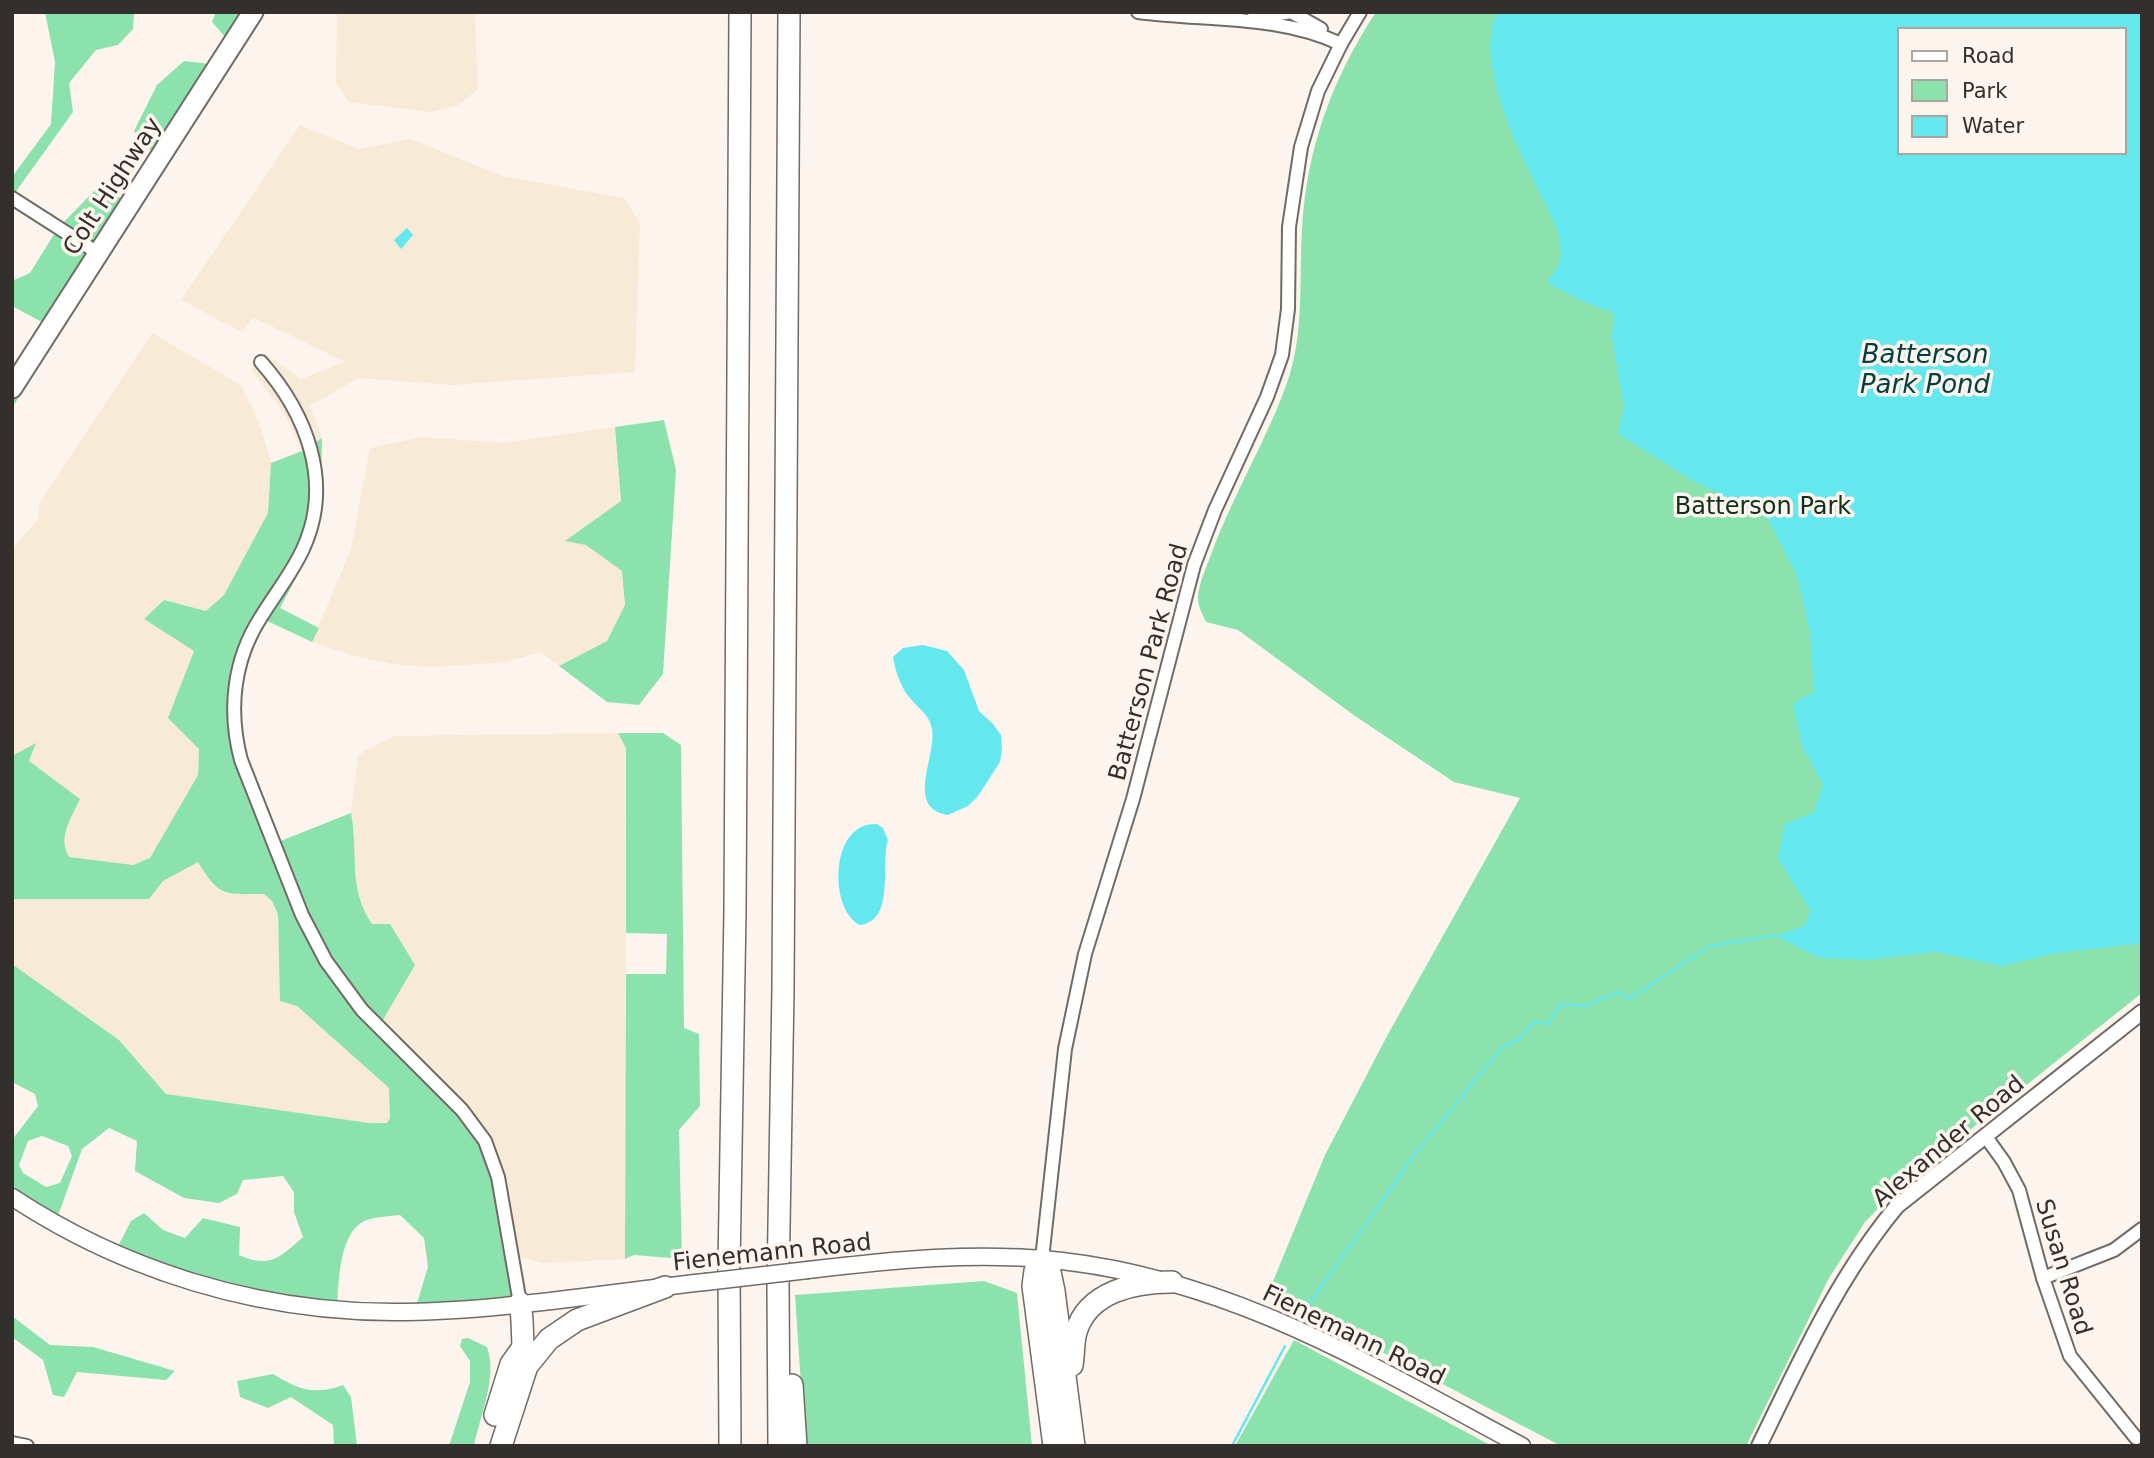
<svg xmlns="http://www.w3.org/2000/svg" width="2154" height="1458" font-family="'DejaVu Sans',sans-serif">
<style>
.commercial{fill:#f7ead6}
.green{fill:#8ce2ac;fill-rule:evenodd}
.water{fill:#65e7ee;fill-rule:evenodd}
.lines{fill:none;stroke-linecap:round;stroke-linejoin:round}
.stream{stroke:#65e7ee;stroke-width:2.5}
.minor-casing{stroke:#716b65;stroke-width:16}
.tertiary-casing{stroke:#716b65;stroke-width:18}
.secondary-casing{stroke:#716b65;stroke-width:19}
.trunk-casing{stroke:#716b65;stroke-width:23}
.motorway-casing{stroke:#716b65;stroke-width:24}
.minor{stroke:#fff;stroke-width:12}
.tertiary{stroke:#fff;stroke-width:14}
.secondary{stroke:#fff;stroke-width:16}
.trunk{stroke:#fff;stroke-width:19}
.motorway{stroke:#fff;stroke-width:21}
.secondary-bridge-casing{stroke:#716b65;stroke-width:19;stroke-linecap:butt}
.secondary-bridge{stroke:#fff;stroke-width:16}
.labels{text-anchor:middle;stroke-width:7;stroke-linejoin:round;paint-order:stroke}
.street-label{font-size:24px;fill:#322f2d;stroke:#fcf4ed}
.park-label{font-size:24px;fill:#0c321d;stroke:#fcf4ed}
.water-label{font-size:26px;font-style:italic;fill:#003f42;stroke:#fcf4ed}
</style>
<rect width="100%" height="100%" fill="#fcf4ed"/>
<g class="commercial">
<polygon points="337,12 475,12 478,89 457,106 431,112 349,102 336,83"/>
<polygon points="300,125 359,149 411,139 502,176 624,198 640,224 635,372 452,385 358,378 310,406 322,438 302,451 284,413 251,370 264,353 301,379 345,362 253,317 242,332 181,300"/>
<polygon points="152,333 241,385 259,422 271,463 268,513 224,595 206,611 164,600 144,619 194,651 168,718 199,749 198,775 150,858 133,865 69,858 64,848 63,834 79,799 29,761 35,745 12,756 12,549 38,519 40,502"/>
<polygon points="615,427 621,501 566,540 586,545 622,571 625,605 607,641 559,666 540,652 507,662 431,667 392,664 354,656 312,642 351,549 370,448 421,437 503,443"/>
<polygon points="618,733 626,748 625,1259 543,1263 510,1255 377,1029 372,924 361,907 354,871 354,830 351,813 358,755 394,736"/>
<polygon points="198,862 212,885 225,894 264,894 272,901 278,914 280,1001 297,1006 389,1088 390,1118 387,1123 369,1123 166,1094 119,1040 12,964 12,902 15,899 149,899 163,881"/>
</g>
<g class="green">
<polygon points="45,12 134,12 133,29 118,45 96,50 69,83 73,112 12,197 12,177 51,124 55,62"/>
<polygon points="216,12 263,12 12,408 12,388 51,327 12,306 12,281 30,273 58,228 99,186 130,203 158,159 134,131 157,85 184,61 219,65 232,45 212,22"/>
<path d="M1376,12h766v981l-240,191 -37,38 -36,56 -83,168h-185l-229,-120 -65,-30 58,-141 62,-119 133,-238 -66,-16 -99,-66 -117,-86 -32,-8c-3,-7 -9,-17 -8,-25 1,-15 9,-31 14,-45 22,-60 57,-115 77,-175 15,-47 10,-98 13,-147 4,-80 30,-151 74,-218zM1900,30h224v122h-224z"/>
<polygon points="664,420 676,470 663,674 639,705 607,702 559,666 607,641 625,605 622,571 586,545 565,541 621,501 615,427"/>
<path d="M322,438l-1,52 -9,58 -32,60 39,20 -7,14 -51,-24 -9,14 -18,94 39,118 78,-31c8,40 -4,74 21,111h18l25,41 -38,65 88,87 23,34 32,152 -106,10 14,-46 -4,-29 -24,-23c-11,1 -23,2 -33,5 -29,10 -29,68 -30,92l-223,-58 17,-33 13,-8 19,17 22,8 18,-20 37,9 -1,28c32,14 41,2 64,-18l-9,-25v-20l-11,-16 -40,4 -6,14 -18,9 -35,-5 -49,-27 2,-30 -28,-13 -27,21 -27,75 -43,-27v-57l26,-34 -3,-12 -23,-12v-118l107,76 47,54 203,29h18l3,-5 -1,-30 -92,-82 -17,-5 -2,-87 -6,-13 -8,-7c-41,0 -44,4 -66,-32l-35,19 -14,18h-134l-3,3v-146l24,-13 -7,18 51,38c-9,20 -23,38 -11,58l64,8 17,-7 48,-83 1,-26 -31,-31 26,-67 -50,-32 20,-19 42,11 18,-16 44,-82 3,-50 31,-12zM42,1136l26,10 4,10 -12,27 -14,4 -23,-14 -4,-8 9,-24z"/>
<polygon points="618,733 663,733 681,745 684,1028 699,1034 700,1106 679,1130 682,1259 634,1255 625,1259 626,974 666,974 667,934 626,933 626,748"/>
<polygon points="984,1281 1017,1293 1032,1446 805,1446 795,1295"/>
<polygon points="12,1316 50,1345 93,1347 175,1371 166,1380 77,1372 64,1397 53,1395 43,1360 12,1337"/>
<path d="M468,1338l19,9c11,30 -7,68 -13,99h-25l21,-64v-21l-10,-15 2,-7z"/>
<polygon points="1294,1340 1492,1446 1235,1446"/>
<path d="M273,1374c25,15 40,22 70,11l8,12 6,49h-23l-1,-21 -42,-28 -23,11 -28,-11 -3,-16z"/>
</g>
<g class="water">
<path d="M1497,12h645v931l-90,11 -50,12 -67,-14 -67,8 -49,-2 -43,-22 29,-11 5,-15 -32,-51 6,-34 30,-13 9,-27 -21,-39 -9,-42 21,-12 -4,-59 -13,-58 -29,-56 -78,-40 -72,-45 6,-27 -12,-68 2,-26 -30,-11 -37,-19c4,-7 11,-16 13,-24 4,-24 -11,-46 -21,-67 -22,-46 -65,-130 -42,-180zM1900,30h224v122h-224z"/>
<polygon points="407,228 413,235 401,249 394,240"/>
<path d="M923,645l24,6 17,19 15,41 14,13 8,11 1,14 -2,13 -22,34 -10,10 -20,9c-44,-7 -11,-59 -16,-86 -3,-15 -13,-20 -22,-31 -9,-10 -15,-28 -17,-41l10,-9z"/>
<path d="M877,824l6,4 5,12c-8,25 8,80 -28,85 -32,-16 -30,-104 17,-101z"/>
</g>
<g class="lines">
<g class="stream">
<polyline points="1305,1310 1415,1154 1503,1046 1520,1039 1534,1022 1548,1024 1561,1004 1585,1006 1618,992 1629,999 1710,946 1778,935"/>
<polyline points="1232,1446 1285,1346"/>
</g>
<g class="minor-casing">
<g id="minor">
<path d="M1138,12c68,9 139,2 203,32"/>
<polyline points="1253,18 1291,12 1321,29"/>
<polyline points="12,198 98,253"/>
<path d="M261,362c45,51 73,120 42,187 -11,24 -28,45 -42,68 -28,43 -33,94 -20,143l61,155 24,46 36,49 100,100 23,31 13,36 22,126"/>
<polyline points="1986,1137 2004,1162 2019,1190 2043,1278 2070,1356 2136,1438"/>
<polyline points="1042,1259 1065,1049 1085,954 1133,799 1194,565 1215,510 1267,397 1282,355 1288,309 1289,227 1301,147 1318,91 1341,44 1360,12"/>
<polyline points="2043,1278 2114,1250 2142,1229"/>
<polyline points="12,1443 27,1446"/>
</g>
</g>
<g class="tertiary-casing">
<path id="tertiary" d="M1759,1446c41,-84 78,-168 138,-240l245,-194"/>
</g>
<g class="secondary-casing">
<g id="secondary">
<path d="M12,1197c112,74 246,115 381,115 103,0 210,-19 312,-30"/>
<path d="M808,1270c84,-10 170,-19 254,-9 173,20 310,105 460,185"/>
</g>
</g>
<g class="trunk-casing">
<polyline id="trunk" points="12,388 253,12"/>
</g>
<g class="motorway-casing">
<g id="motorway">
<path d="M520,1303c4,20 1,40 5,60"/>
<path d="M1072,1365c2,-11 1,-23 4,-33 12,-41 59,-50 96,-50"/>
<polyline points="792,1385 796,1446"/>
<polyline points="495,1415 511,1364 521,1350"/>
<polyline points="501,1446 527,1366 549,1339 577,1320 665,1287"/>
<polyline points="730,1446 729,1267 735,911 740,12"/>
<polyline points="779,1446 778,1285 783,989 789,12"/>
<polyline points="1054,1446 1033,1286 1035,1271 1042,1259 1050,1272 1054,1291 1074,1446"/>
</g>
</g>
<use href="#minor" class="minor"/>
<use href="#tertiary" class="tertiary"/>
<use href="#secondary" class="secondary"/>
<use href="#trunk" class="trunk"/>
<use href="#motorway" class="motorway"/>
<g class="secondary-bridge-casing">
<polyline id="secondary-bridge" points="705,1282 808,1270"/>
</g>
<use href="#secondary-bridge" class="secondary-bridge"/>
</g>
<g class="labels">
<g class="street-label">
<text transform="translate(112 186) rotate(-57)" y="8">Colt Highway</text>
<text transform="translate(1148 662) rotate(-75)" y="8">Batterson Park Road</text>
<text transform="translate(1948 1141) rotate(-40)" y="8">Alexander Road</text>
<text transform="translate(772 1252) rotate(-6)" y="8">Fienemann Road</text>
<text transform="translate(2064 1267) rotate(73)" y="8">Susan Road</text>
<text transform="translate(1354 1335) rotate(26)" y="8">Fienemann Road</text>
</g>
<g class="park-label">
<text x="1763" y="514">Batterson Park</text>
</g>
<g class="water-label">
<text x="1925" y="363">Batterson<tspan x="1925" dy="30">Park Pond</tspan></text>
</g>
</g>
<rect width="2154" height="1458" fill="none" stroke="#322f2d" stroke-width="28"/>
<rect x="1898" y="28" width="228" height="126" fill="#fcf4ed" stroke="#aba5a0" stroke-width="2"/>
<rect x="1912" y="51" width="35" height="10" fill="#ffffff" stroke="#aba5a0" stroke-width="2"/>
<text x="1962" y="63" font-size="21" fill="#322f2d">Road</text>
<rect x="1912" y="80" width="35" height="21" fill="#8ce2ac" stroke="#aba5a0" stroke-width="2"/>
<text x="1962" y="98" font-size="21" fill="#322f2d">Park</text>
<rect x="1912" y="116" width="35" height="21" fill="#65e7ee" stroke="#aba5a0" stroke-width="2"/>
<text x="1962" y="133" font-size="21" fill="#322f2d">Water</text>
</svg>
